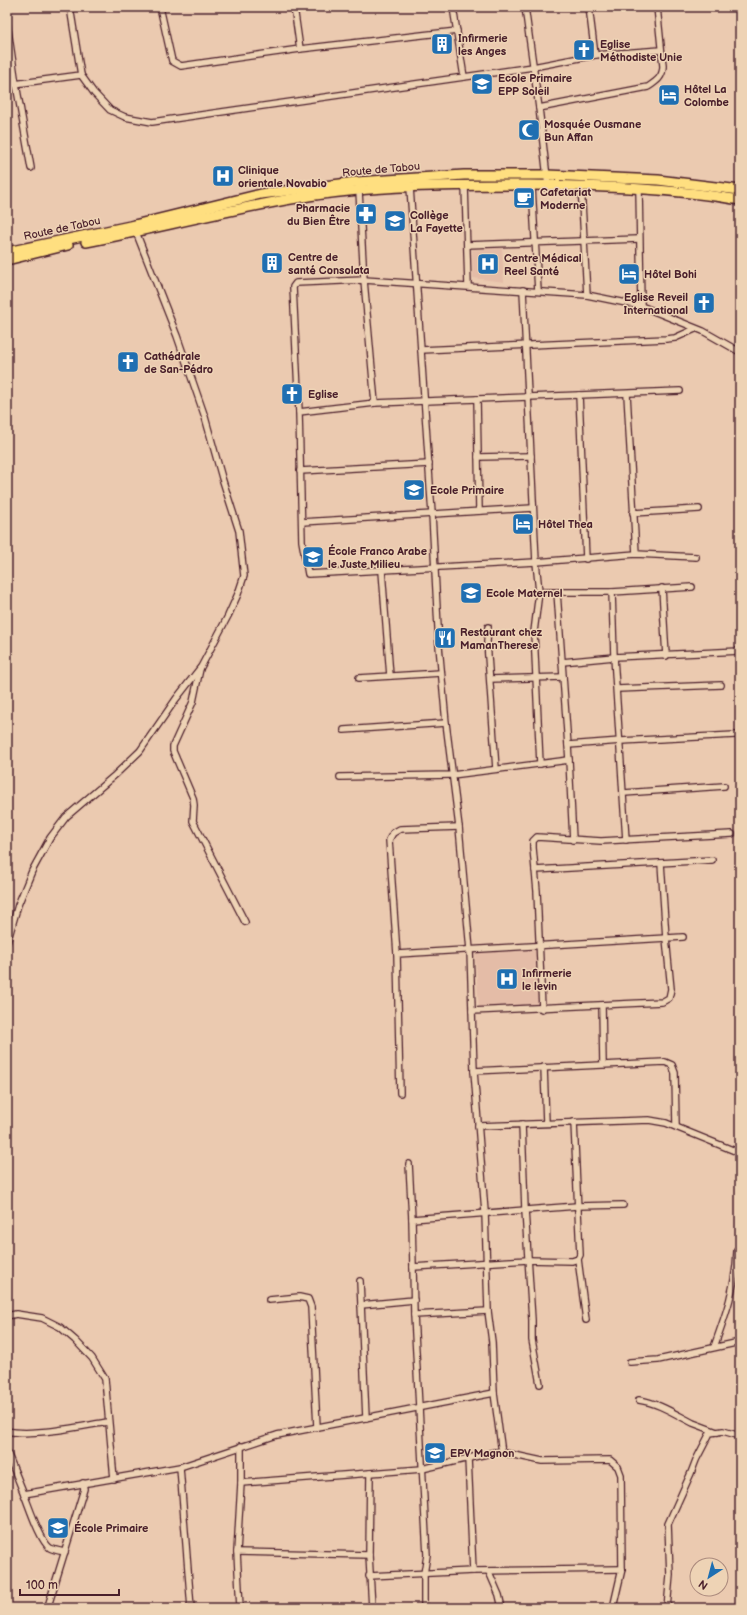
<svg xmlns="http://www.w3.org/2000/svg" width="747" height="1615" font-family="'Balsamiq Sans',sans-serif">
<style>
.built{fill:#e4bca7}
.lines{fill:none;stroke-linecap:round;stroke-linejoin:round}
.street-casing{stroke:#4a1f2b;stroke-width:8}
.primary-casing{stroke:#4a1f2b;stroke-width:12}
.street{stroke:#eed3b5;stroke-width:5.5}
.primary{stroke:#ffdf80;stroke-width:9}
.labels{text-anchor:middle;stroke-width:3;stroke-linejoin:round;paint-order:stroke}
.poi-label{font-size:11px;font-weight:bold;fill:#4a1f2b;stroke:#eed3b5;text-anchor:start}
.street-label{font-size:11px;fill:#4a1f2b;stroke:#eed3b5}
</style>
<rect width="100%" height="100%" fill="#ebcab0"/>
<filter id="ink" filterUnits="userSpaceOnUse"><feTurbulence type="fractalNoise" baseFrequency=".025" numOctaves="2"/><feDisplacementMap in="SourceGraphic" scale="8" xChannelSelector="R" yChannelSelector="G"/><feConvolveMatrix kernelMatrix="1 2 1 2 8 2 1 2 1" color-interpolation-filters="sRGB"/></filter>
<g filter="url(#ink)">
<g class="built">
<polygon points="502,248 504,282 473,278 472,250"/>
<polygon points="536,949 538,1005 479,1008 475,953"/>
</g>
<g class="lines">
<g class="street-casing">
<g id="street">
<polyline points="70,7 81,75 94,93 110,110 125,117 152,122 533,67 595,55 661,50"/>
<polyline points="160,7 172,61 181,66 300,49 457,31"/>
<polyline points="294,7 300,49"/>
<polyline points="453,7 464,77"/>
<polyline points="525,7 539,108 548,186"/>
<polyline points="589,7 595,55"/>
<polyline points="7,23 16,84 31,168"/>
<polyline points="7,85 81,75"/>
<path d="M539,108l109,-21c9,-6 15,-10 15,-21l-6,-59"/>
<polyline points="465,185 468,286"/>
<polyline points="581,185 587,295"/>
<polyline points="532,186 538,291"/>
<polyline points="410,187 432,514 439,646 446,723 459,827 470,950 474,1071 485,1212 488,1311 414,1315 427,1555 424,1574 424,1608"/>
<polyline points="639,189 641,306"/>
<polyline points="359,191 364,280 375,403"/>
<polyline points="467,245 639,239"/>
<polyline points="523,290 536,562 539,592 534,632 540,764"/>
<polyline points="421,350 666,339 675,338 695,329"/>
<polyline points="627,394 636,554"/>
<polyline points="579,395 586,559"/>
<polyline points="477,399 479,511"/>
<polyline points="299,412 375,403 680,391"/>
<polyline points="478,457 531,456"/>
<polyline points="300,471 429,464"/>
<polyline points="633,513 699,509"/>
<polyline points="302,522 533,508"/>
<polyline points="696,557 636,554 536,562 308,574 302,541 299,412 293,287 296,283 364,280 587,295 641,306 703,331 740,352"/>
<polyline points="382,571 390,676"/>
<polyline points="662,588 666,656"/>
<polyline points="539,592 612,592 692,587"/>
<polyline points="557,592 569,760 573,840"/>
<polyline points="612,592 614,657 626,840"/>
<polyline points="488,627 487,642 496,769"/>
<polyline points="562,662 614,657 740,651"/>
<polyline points="200,669 193,702 173,746 173,751 193,798 194,805 193,821 245,922"/>
<polyline points="359,678 441,673"/>
<polyline points="490,679 563,677"/>
<polyline points="617,689 721,685"/>
<polyline points="344,730 446,723"/>
<polyline points="568,745 621,741 735,735"/>
<polyline points="340,777 452,775 569,760"/>
<polyline points="624,793 724,786"/>
<polyline points="535,870 712,860"/>
<polyline points="7,943 18,905 32,871 50,838 66,817 115,775 140,751 176,699 201,667 228,616 238,594 244,576 239,531 222,478 205,417 177,336 136,232"/>
<polyline points="397,954 389,840 393,833 400,829 459,827"/>
<polyline points="602,1005 603,1064"/>
<polyline points="542,1009 537,891 533,848 533,841 537,837 601,841 732,834"/>
<polyline points="472,1011 662,1002 669,998 671,989 666,938 661,863"/>
<polyline points="544,1067 546,1123"/>
<polyline points="474,1071 665,1062 672,1065 675,1073 676,1126"/>
<polyline points="400,1093 397,954 683,937"/>
<polyline points="522,1124 525,1210 532,1320 532,1340 540,1384"/>
<polyline points="478,1126 649,1120 666,1123 740,1153"/>
<polyline points="409,1164 412,1219 414,1315"/>
<polyline points="412,1219 577,1206 623,1205"/>
<polyline points="578,1259 586,1320"/>
<polyline points="413,1267 528,1260 572,1261 578,1259 580,1255 574,1122"/>
<polyline points="360,1281 366,1418"/>
<polyline points="269,1300 299,1297 308,1299 311,1307 317,1427"/>
<polyline points="361,1305 414,1300"/>
<polyline points="488,1311 492,1342 494,1393 502,1453"/>
<polyline points="7,1316 16,1314 42,1318 60,1327 75,1340 92,1358 105,1379 114,1479"/>
<path d="M714,1347c12,-33 22,-61 23,-96"/>
<polyline points="630,1362 658,1360 740,1342"/>
<path d="M639,1400c20,3 36,14 54,23 8,3 16,6 24,9"/>
<path d="M7,1431c26,6 74,-5 101,-9"/>
<polyline points="7,1452 24,1494"/>
<polyline points="468,1458 473,1571"/>
<polyline points="180,1467 277,1435 494,1393"/>
<polyline points="370,1473 369,1555 372,1608"/>
<polyline points="241,1483 422,1469 495,1452 505,1453 542,1461 610,1460 618,1467 621,1475 622,1569 613,1608"/>
<path d="M65,1552c-5,-1 -11,-2 -15,-4 -10,-7 -21,-42 -26,-54l156,-27 11,141"/>
<polyline points="237,1552 369,1555"/>
<polyline points="489,1572 499,1595 502,1608"/>
<polyline points="369,1576 473,1571 622,1569"/>
<polyline points="50,1608 49,1603 84,1489 83,1483"/>
<polyline points="240,1608 237,1552 241,1483 241,1446"/>
<polyline points="667,1608 670,1575 668,1524 691,1473 696,1460 710,1433 723,1431 740,1436"/>
</g>
</g>
<g class="primary-casing">
<g id="primary">
<path d="M86,242c71,-14 140,-32 211,-44 76,-13 155,-13 232,-13 70,1 141,3 211,15"/>
<polyline points="7,252 130,226 261,194 356,182 464,175 547,175 658,180 740,190"/>
<polyline points="7,260 68,245"/>
</g>
</g>
<use href="#street" class="street"/>
<use href="#primary" class="primary"/>
</g>
</g>
<defs>
<g id="building-square" transform="scale(1.15)"><rect x="-9" y="-9" width="18" height="18" rx="4" fill="#1f6fb2" stroke="#eed3b5"/><path d="M-4-6H4V6H1V3H-1V6H-4ZM-2.5-4.3h1.7v1.8h-1.7ZM.8-4.3h1.7v1.8H.8ZM-2.5-1h1.7V.8h-1.7ZM.8-1h1.7V.8H.8Z" fill="#fff"/></g>
<g id="church-square" transform="scale(1.15)"><rect x="-9" y="-9" width="18" height="18" rx="4" fill="#1f6fb2" stroke="#eed3b5"/><path d="M-1.2-6h2.4v3.5h3.3v2.4h-3.3V6h-2.4V-.1h-3.3v-2.4h3.3Z" fill="#fff"/></g>
<g id="school-square" transform="scale(1.15)"><rect x="-9" y="-9" width="18" height="18" rx="4" fill="#1f6fb2" stroke="#eed3b5"/><path d="M0-5L7-2L0 1L-7-2ZM-4 1L0 2.5L4 1V4Q0 6-4 4Z" fill="#fff"/></g>
<g id="hotel-square" transform="scale(1.15)"><rect x="-9" y="-9" width="18" height="18" rx="4" fill="#1f6fb2" stroke="#eed3b5"/><path d="M-6-4.5h1.5V1H6V5H4.5V3h-9V5H-6ZM-4 0a1.8 1.8 0 1 1 3.6 0ZM.5 0V-2.5h3Q6-2.5 6 0Z" fill="#fff"/></g>
<g id="mosque-square" transform="scale(1.15)"><rect x="-9" y="-9" width="18" height="18" rx="4" fill="#1f6fb2" stroke="#eed3b5"/><path d="M3.5-4.9A6 6 0 1 0 3.5 4.9A5 5 0 1 1 3.5-4.9Z" fill="#fff"/></g>
<g id="hospital-square" transform="scale(1.15)"><rect x="-9" y="-9" width="18" height="18" rx="4" fill="#1f6fb2" stroke="#eed3b5"/><path d="M-5-5h3v3.5h4V-5h3V5h-3V1.5h-4V5h-3Z" fill="#fff"/></g>
<g id="cafe-square" transform="scale(1.15)"><rect x="-9" y="-9" width="18" height="18" rx="4" fill="#1f6fb2" stroke="#eed3b5"/><path d="M-5.5-4.5H6V0H3Q3 3.5 0 3.5H-2.5Q-5.5 3.5-5.5 0ZM3-3.2v2h1.7v-2ZM-6 4.5H4V6H-6Z" fill="#fff"/></g>
<g id="pharmacy-square" transform="scale(1.15)"><rect x="-9" y="-9" width="18" height="18" rx="4" fill="#1f6fb2" stroke="#eed3b5"/><path d="M-2-6h4v4h4v4h-4v4h-4v-4h-4v-4h4Z" fill="#fff"/></g>
<g id="restaurant-square" transform="scale(1.15)"><rect x="-9" y="-9" width="18" height="18" rx="4" fill="#1f6fb2" stroke="#eed3b5"/><path d="M-5-6h1v4h1v-4h1v4h1v-4h1v5L-1.5 .5V6h-2V.5L-5-1ZM5-6V6H3V1.5H1.5Q1.5-4 5-6Z" fill="#fff"/></g>
</defs>
<g fill-rule="evenodd">
<use href="#building-square" x="442" y="44"/>
<use href="#church-square" x="584" y="50"/>
<use href="#school-square" x="482" y="84"/>
<use href="#hotel-square" x="669" y="95"/>
<use href="#mosque-square" x="529" y="130"/>
<use href="#hospital-square" x="223" y="176"/>
<use href="#cafe-square" x="524" y="198"/>
<use href="#pharmacy-square" x="366" y="214"/>
<use href="#school-square" x="395" y="221"/>
<use href="#building-square" x="272" y="263"/>
<use href="#hospital-square" x="488" y="264"/>
<use href="#hotel-square" x="629" y="274"/>
<use href="#church-square" x="704" y="303"/>
<use href="#church-square" x="128" y="362"/>
<use href="#church-square" x="292" y="394"/>
<use href="#school-square" x="414" y="490"/>
<use href="#hotel-square" x="523" y="524"/>
<use href="#school-square" x="313" y="557"/>
<use href="#school-square" x="471" y="593"/>
<use href="#restaurant-square" x="445" y="638"/>
<use href="#hospital-square" x="507" y="979"/>
<use href="#school-square" x="435" y="1453"/>
<use href="#school-square" x="58" y="1528"/>
</g>
<g class="labels">
<g class="poi-label">
<text x="458" y="42">Infirmerie<tspan x="458" dy="13">les Anges</tspan></text>
<text x="600" y="48">Eglise<tspan x="600" dy="13">Méthodiste Unie</tspan></text>
<text x="498" y="82">Ecole Primaire<tspan x="498" dy="13">EPP Soleil</tspan></text>
<text x="684" y="93">Hôtel La<tspan x="684" dy="13">Colombe</tspan></text>
<text x="544" y="128">Mosquée Ousmane<tspan x="544" dy="13">Bun Affan</tspan></text>
<text x="238" y="174">Clinique<tspan x="238" dy="13">orientale Novabio</tspan></text>
<text x="540" y="196">Cafetariat<tspan x="540" dy="13">Moderne</tspan></text>
<text x="350" y="212" text-anchor="end">Pharmacie<tspan x="350" dy="13">du Bien Être</tspan></text>
<text x="410" y="219">Collège<tspan x="410" dy="13">La Fayette</tspan></text>
<text x="288" y="261">Centre de<tspan x="288" dy="13">santé Consolata</tspan></text>
<text x="504" y="262">Centre Médical<tspan x="504" dy="13">Reel Santé</tspan></text>
<text x="644" y="278">Hôtel Bohi</text>
<text x="688" y="301" text-anchor="end">Eglise Reveil<tspan x="688" dy="13">International</tspan></text>
<text x="144" y="360">Cathédrale<tspan x="144" dy="13">de San-Pédro</tspan></text>
<text x="308" y="398">Eglise</text>
<text x="430" y="494">Ecole Primaire</text>
<text x="538" y="528">Hôtel Thea</text>
<text x="328" y="555">École Franco Arabe<tspan x="328" dy="13">le Juste Milieu</tspan></text>
<text x="486" y="597">Ecole Maternel</text>
<text x="460" y="636">Restaurant chez<tspan x="460" dy="13">MamanTherese</tspan></text>
<text x="522" y="977">Infirmerie<tspan x="522" dy="13">le levin</tspan></text>
<text x="450" y="1457">EPV Magnon</text>
<text x="74" y="1532">École Primaire</text>
</g>
<g class="street-label">
<text transform="translate(381 169) rotate(-5)" y="4">Route de Tabou</text>
<text transform="translate(62 228) rotate(-12)" y="4">Route de Tabou</text>
</g>
</g>
<rect width="747" height="1615" fill="none" stroke="#eed3b5" stroke-width="24"/>
<rect x="12" y="12" width="723" height="1591" fill="none" stroke="#4a1f2b" stroke-width="1.5" filter="url(#ink)"/>
<g transform="translate(709 1577) rotate(216)"><circle r="19" fill="#eed3b5" stroke="#ac8b7e"/>
<path d="M0-3L7 15L0 10L-7 15Z" fill="#1f6fb2"/>
<text y="-6" font-size="11" font-weight="bold" text-anchor="middle" fill="#4a1f2b">N</text>
</g>
<path d="M20 1589v6h99v-6" fill="none" stroke="#4a1f2b" stroke-width="2"/>
<text x="26" y="1589" font-size="12" fill="#4a1f2b" stroke="#eed3b5" stroke-width="3" paint-order="stroke">100 m</text>
</svg>
